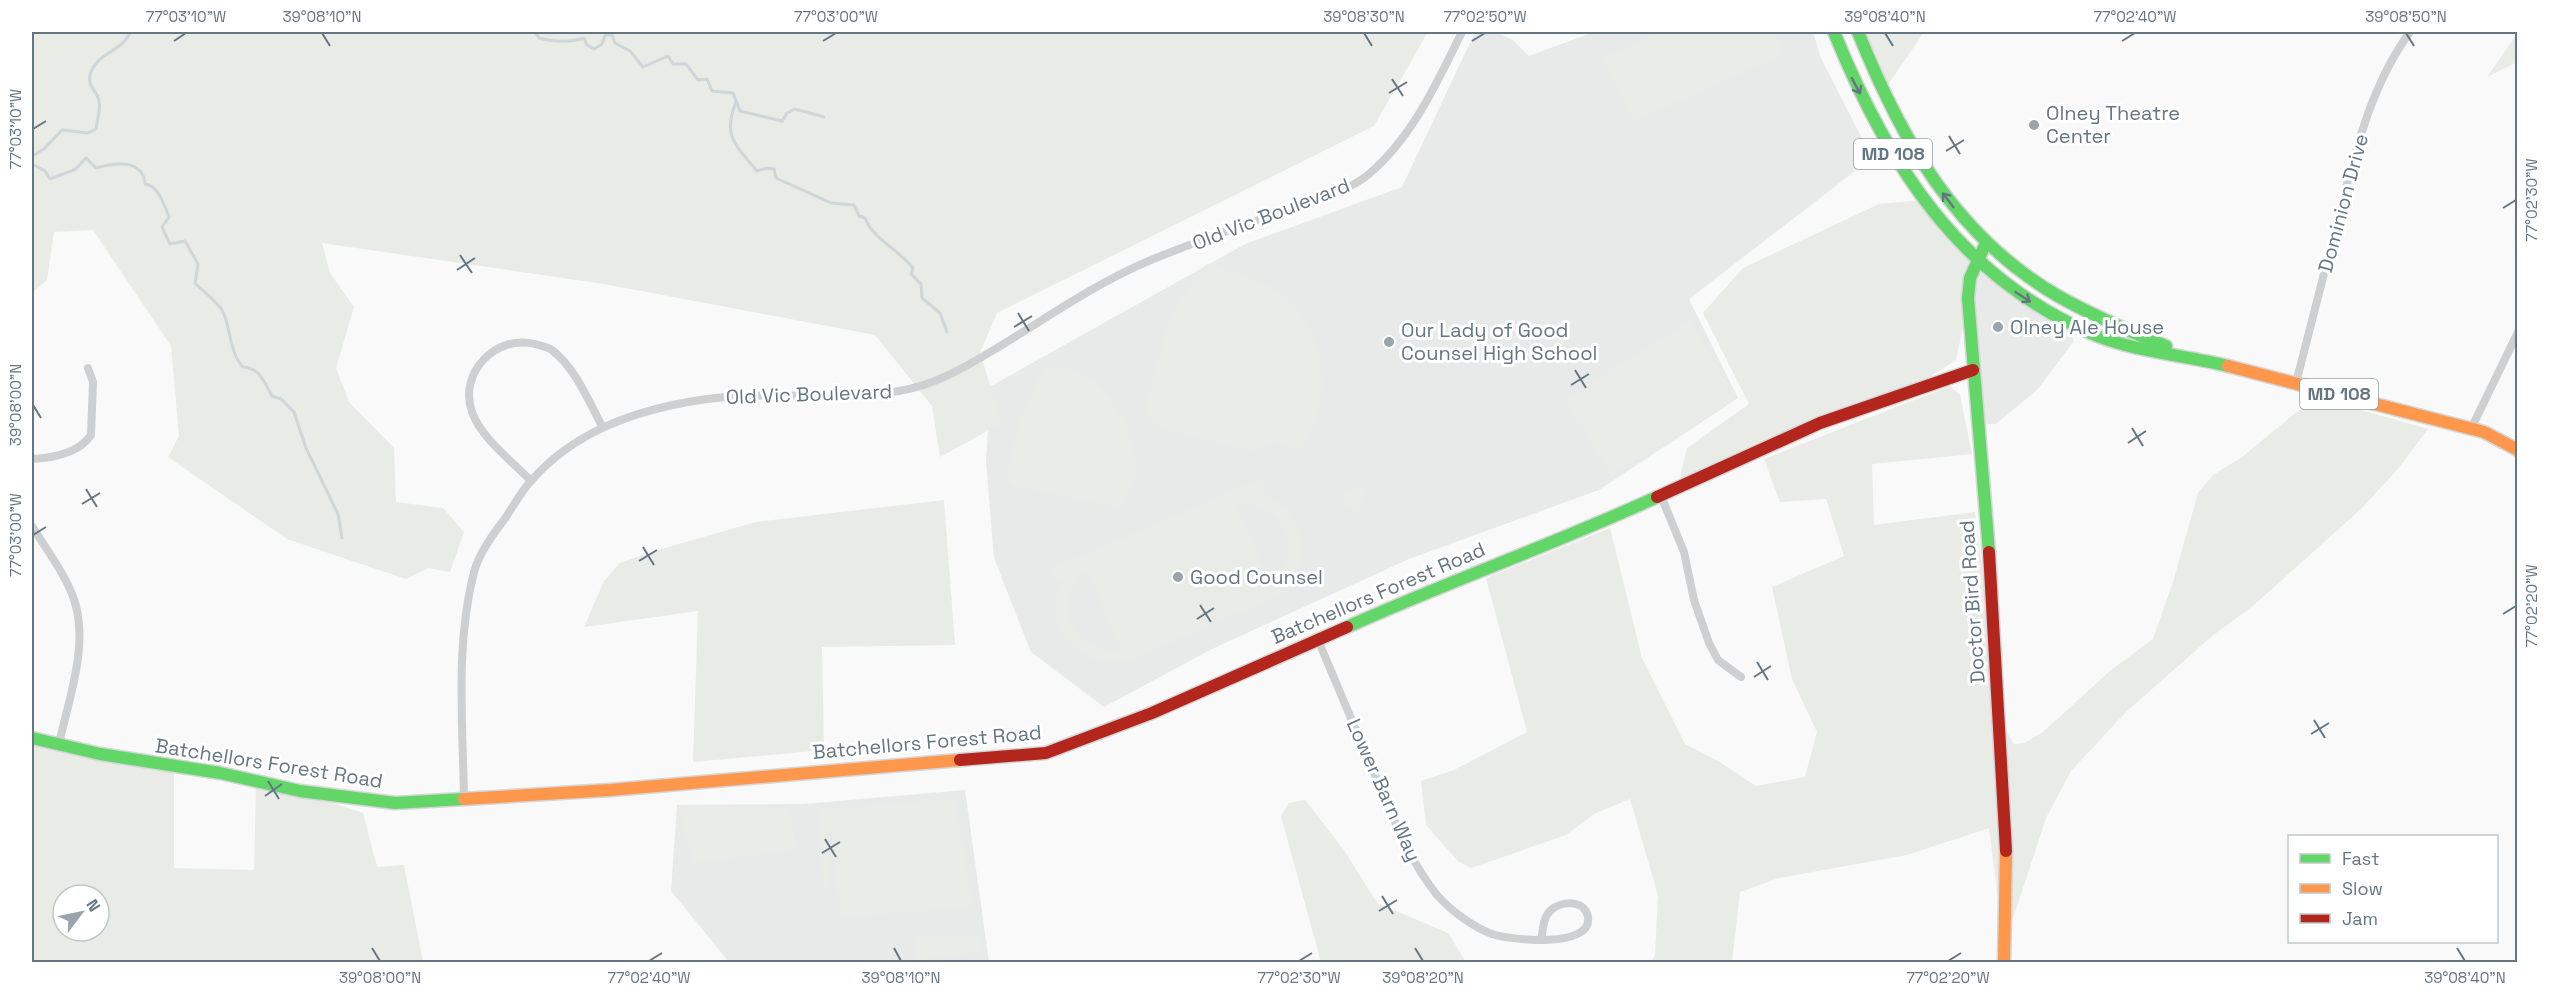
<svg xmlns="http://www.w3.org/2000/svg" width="2549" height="994" font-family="'Space Grotesk',sans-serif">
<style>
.built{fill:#e8e9e9}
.green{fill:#e8ebe6;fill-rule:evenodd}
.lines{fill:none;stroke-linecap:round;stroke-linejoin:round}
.stream{stroke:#ced6d9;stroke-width:3}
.fast-casing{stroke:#d5d6d7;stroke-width:15}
.slow-casing{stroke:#d5d6d7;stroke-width:15}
.jam-casing{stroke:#d5d6d7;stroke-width:15}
.street{stroke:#cecfd0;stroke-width:8}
.fast{stroke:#63d668;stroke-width:12}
.slow{stroke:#ff974d;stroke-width:12}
.jam{stroke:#b3261e;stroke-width:12}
.oneway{stroke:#657683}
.ticks{fill:none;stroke:#657683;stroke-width:2}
.poi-dot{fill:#99a4ac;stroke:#fff;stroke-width:2}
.labels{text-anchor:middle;stroke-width:6;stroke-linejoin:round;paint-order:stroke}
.shield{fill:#fff;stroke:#939fa8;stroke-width:1.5}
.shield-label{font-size:18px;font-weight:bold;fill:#657683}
.poi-label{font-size:20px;fill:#657683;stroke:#fff;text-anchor:start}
.street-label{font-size:20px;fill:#657683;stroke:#fff}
.neatline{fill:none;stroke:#657683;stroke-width:2}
.ticks-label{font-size:15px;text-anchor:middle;fill:#657683}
</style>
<rect width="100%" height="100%" fill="#f9f9f9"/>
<g class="built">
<polygon points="1475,32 1495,32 1513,40 1529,56 1594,32 1813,32 1821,58 1872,158 1689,299 1738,398 1599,490 1409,559 1212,649 1104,707 1031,652 994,558 986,461 991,386 1245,244 1402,187"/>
<polygon points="1977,261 2068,323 2074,341 2038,389 1996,424 1980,424 1967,300"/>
<polygon points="965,790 989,962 729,962 671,891 677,805 803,804"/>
</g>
<g class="green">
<polygon points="32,32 1428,32 1374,126 997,313 980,353 1002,423 940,457 932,406 875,335 604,284 322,243 330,273 354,307 336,368 349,402 394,448 396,502 443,508 464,532 450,572 428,568 406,579 287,539 168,457 179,436 171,346 93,230 54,232 47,280 32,293"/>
<polygon points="1660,32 1774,32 1784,54 1633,122 1602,58"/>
<polygon points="1858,32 1924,32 1883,92"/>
<polygon points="2517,34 2517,62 2487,77"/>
<polygon points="1922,200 1977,261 1956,360 1909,391 1679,481 1687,448 1749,404 1703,313 1743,268 1879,204"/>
<path d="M1206,264c23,8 52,13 72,28 50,37 59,112 20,160l-18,-11 -30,10 -92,-23 -13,-20 25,-93z"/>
<polygon points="1690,321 1738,398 1611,476 1564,398"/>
<path d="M1044,367c8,0 20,-1 28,2 36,14 65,62 64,101 0,14 -9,27 -17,38l-105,-22 -7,-10 13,-59z"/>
<polygon points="1950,386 1960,395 1972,454 1872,464 1874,525 1975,512 1997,683 1999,719 2014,744 2024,743 2043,732 2111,670 2153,639 2173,582 2198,493 2213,475 2242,457 2315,397 2428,429 2397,470 2361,509 2254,605 2212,636 2126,712 2071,771 2046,818 2004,946 1989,828 1907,855 1779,878 1740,892 1732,962 1651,962 1655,955 1658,895 1630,799 1594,814 1566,835 1471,868 1458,861 1426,825 1421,781 1454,770 1527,732 1486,578 1610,528 1642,658 1685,744 1718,761 1756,786 1805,777 1817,732 1792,679 1772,587 1844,556 1826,499 1780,502 1764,459"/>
<path d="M1262,478l5,12 -6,4c38,12 54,60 28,93 -4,6 -13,9 -19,13l-143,62c-50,7 -87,-35 -65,-83l-7,3 -5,-13zM1250,504c7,3 17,5 22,10 23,18 21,53 -1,71l-34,-80zM1086,570l35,79 -1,1c-46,3 -73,-51 -34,-80z"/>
<polygon points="1362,486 1366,488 1359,513 1348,507 1339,497"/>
<polygon points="944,500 955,645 822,647 824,750 693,762 698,611 584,627 604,581 620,563 658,550 756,522"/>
<path d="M32,743l142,28v97l80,2 2,-85 44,7 63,21 14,54 27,-2 19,97h-391zM63,895h36v36h-36z"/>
<polygon points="955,798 973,908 840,917 829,818 830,886 823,888 818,810"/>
<polygon points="1305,800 1344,850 1377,903 1448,933 1466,962 1321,962 1281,816 1289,803"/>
<polygon points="677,805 789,807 797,849 693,864"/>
<polygon points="979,935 979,953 917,960 915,937"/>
</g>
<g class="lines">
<g class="stream">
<path d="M535,32l4,6c16,4 30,5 45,0l3,7 7,4 8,-5 3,-9h7l3,8 15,8 13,16 25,-11 5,8h13l12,16 9,-1 5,12 21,2 7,18 42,10 5,-8 8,-4 29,8"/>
<path d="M736,102c-14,35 0,43 21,69l10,-3 7,1 2,9 55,25 23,2 5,11 6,2c8,21 34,32 48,50l-2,6 10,10 1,14 18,15 7,19"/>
<path d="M32,156l12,-7 18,-19 26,3 8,-4c1,-10 5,-18 3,-28 -1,-10 -12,-14 -9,-26 5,-22 34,-24 40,-43"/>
<path d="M32,164l13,7 5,8 26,-10 10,-11 10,10c17,-5 47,-10 49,16 14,2 19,21 24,33l-7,10 8,17 15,-3 13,23 -3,19c9,10 24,19 29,31 7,18 6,39 19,53 17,1 21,15 29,29l9,3 13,13 12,36 32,66 4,24"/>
</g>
<g class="fast-casing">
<g id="fast">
<path d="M1834,32c53,131 125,246 261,303 42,17 89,20 133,31"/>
<path d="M1858,32c43,107 97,204 200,264 35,20 71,35 108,50"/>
<polyline points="1986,243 1970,278 1968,298 1989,552"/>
<path d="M1347,627c102,-46 208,-83 310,-130"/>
<polyline points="32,738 100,754 220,773 300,791 395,803 464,799"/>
</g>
</g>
<g class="slow-casing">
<g id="slow">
<polyline points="2228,366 2484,432 2518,450"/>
<polyline points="464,799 610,790 960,760"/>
<polyline points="2004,962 2006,851"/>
</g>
</g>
<g class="jam-casing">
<g id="jam">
<polyline points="1657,497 1820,423 1973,370"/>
<polyline points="1989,552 2006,851"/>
<polyline points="960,760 1046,753 1152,713 1347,627"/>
</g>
</g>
<g class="street">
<path d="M2296,383c14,-55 28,-110 42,-164 17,-65 32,-133 72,-187"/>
<polyline points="2471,429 2518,332"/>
<path d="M32,459c20,-1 47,-6 59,-24l2,-53 -5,-14"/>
<path d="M531,481c-19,-20 -50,-43 -59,-69 -14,-39 24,-78 63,-68 6,2 13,3 17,6 24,19 36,50 50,76"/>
<polyline points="1661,496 1684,552 1694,600 1709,643 1718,660 1741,677"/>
<path d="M32,526c13,22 31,44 40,68 19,47 -3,103 -13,150"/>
<path d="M1318,640c21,49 41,98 62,147 16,37 31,76 57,108 13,15 36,32 55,39 17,6 101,15 96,-17 -3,-18 -27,-16 -37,-7 -8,7 -8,20 -10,30"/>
<path d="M464,800c-1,-75 -9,-154 10,-228 5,-19 20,-39 32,-55 8,-12 15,-25 24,-35 44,-51 106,-72 170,-82 66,-10 133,1 199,-9 39,-6 71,-27 103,-46 49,-30 96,-63 149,-85 46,-19 94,-35 141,-52 25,-9 57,-17 77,-34 44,-37 68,-92 93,-142"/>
</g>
<use href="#fast" class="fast"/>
<use href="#slow" class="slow"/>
<use href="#jam" class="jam"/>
</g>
<defs><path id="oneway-shaft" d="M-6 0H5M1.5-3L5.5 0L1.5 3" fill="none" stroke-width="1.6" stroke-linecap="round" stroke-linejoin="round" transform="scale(1.5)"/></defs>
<g class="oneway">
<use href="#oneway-shaft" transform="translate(1856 86) rotate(62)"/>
<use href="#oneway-shaft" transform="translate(1948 200) rotate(-127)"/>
<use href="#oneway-shaft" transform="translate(2023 297) rotate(33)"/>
</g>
<path class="ticks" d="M322,33l8,13M1364,33l8,13M1885,33l8,13M2406,33l8,13M174,41l12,-8M823,41l13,-8M1472,41l13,-8M2122,41l13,-8M1392,79l11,17M1389,93l18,-11M33,129l13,-8M1949,136l11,18M1946,151l18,-11M2503,208l13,-8M460,255l12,18M457,270l18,-12M1018,313l11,18M1014,327l18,-11M1575,370l11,18M1571,385l18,-11M33,405l8,13M2132,428l11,18M2128,443l18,-12M86,489l11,18M82,504l18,-11M33,535l13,-8M643,547l11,18M639,561l18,-11M1200,605l11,17M2503,614l13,-8M1197,619l17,-11M1757,662l11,18M1754,677l17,-11M2314,720l11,18M2311,734l18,-11M268,781l11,18M265,796l17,-12M825,839l11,18M822,853l18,-11M1382,896l11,18M1379,911l18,-11M372,948l8,13M894,948l7,13M1415,948l8,13M2457,948l8,13M649,961l13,-8M1299,961l13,-8M1948,961l13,-8"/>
<g class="poi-dot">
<circle cx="2034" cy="125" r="6"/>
<circle cx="1998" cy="327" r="6"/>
<circle cx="1389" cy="342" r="6"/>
<circle cx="1178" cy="577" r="6"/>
</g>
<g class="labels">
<g class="shield">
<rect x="1854" y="139" width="78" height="30" rx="4.5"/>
<rect x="2300" y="379" width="78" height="30" rx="4.5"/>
</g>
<g class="shield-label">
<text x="1893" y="160">MD 108</text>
<text x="2339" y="400">MD 108</text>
</g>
<g class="poi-label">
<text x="2046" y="120">Olney Theatre<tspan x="2046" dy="23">Center</tspan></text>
<text x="2010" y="334">Olney Ale House</text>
<text x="1401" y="337">Our Lady of Good<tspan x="1401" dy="23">Counsel High School</tspan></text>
<text x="1190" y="584">Good Counsel</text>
</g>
<g class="street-label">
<text transform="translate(2343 203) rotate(-75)" y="7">Dominion Drive</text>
<text transform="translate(1271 214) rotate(-21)" y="7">Old Vic Boulevard</text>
<text transform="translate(809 394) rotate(-2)" y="7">Old Vic Boulevard</text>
<text transform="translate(1378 593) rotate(-23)" y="7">Batchellors Forest Road</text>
<text transform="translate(1972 602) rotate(-94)" y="7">Doctor Bird Road</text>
<text transform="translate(927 742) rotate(-5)" y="7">Batchellors Forest Road</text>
<text transform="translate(269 763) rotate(9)" y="7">Batchellors Forest Road</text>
<text transform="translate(1384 790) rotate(66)" y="7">Lower Barn Way</text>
</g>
</g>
<rect width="2549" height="994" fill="none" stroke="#ffffff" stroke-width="66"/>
<rect x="2288" y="835" width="210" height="108" fill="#ffffff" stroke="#c1c8cd" stroke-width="1.5"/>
<rect x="2300" y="854" width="30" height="9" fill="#63d668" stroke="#c1c8cd" stroke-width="1.5"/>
<text x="2342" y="865" font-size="18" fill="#657683">Fast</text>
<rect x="2300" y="884" width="30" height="9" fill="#ff974d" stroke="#c1c8cd" stroke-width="1.5"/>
<text x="2342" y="895" font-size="18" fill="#657683">Slow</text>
<rect x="2300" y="914" width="30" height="9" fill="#b3261e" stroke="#c1c8cd" stroke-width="1.5"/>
<text x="2342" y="925" font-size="18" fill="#657683">Jam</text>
<g transform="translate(81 913) rotate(58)"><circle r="28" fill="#ffffff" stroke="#c1c8cd" stroke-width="1.5"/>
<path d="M0-4.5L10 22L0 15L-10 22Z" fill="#99a4ac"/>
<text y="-9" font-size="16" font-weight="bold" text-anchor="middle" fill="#657683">N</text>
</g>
<rect x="33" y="33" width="2483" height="928" class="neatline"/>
<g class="ticks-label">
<text x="186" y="22">77°03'10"W</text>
<text x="322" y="22">39°08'10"N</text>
<text x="836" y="22">77°03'00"W</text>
<text x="1364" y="22">39°08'30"N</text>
<text x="1485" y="22">77°02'50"W</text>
<text x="1885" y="22">39°08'40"N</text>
<text x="2135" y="22">77°02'40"W</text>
<text x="2406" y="22">39°08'50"N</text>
<text transform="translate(16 129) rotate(-90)" y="5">77°03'10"W</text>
<text transform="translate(2532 200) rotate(-90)" y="5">77°02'30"W</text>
<text transform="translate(16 405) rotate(-90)" y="5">39°08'00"N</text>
<text transform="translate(16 535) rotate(-90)" y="5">77°03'00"W</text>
<text transform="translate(2532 606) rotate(-90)" y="5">77°02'20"W</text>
<text x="380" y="983">39°08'00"N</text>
<text x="649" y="983">77°02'40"W</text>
<text x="901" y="983">39°08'10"N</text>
<text x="1299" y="983">77°02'30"W</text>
<text x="1423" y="983">39°08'20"N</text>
<text x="1948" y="983">77°02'20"W</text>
<text x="2465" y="983">39°08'40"N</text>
</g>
</svg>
